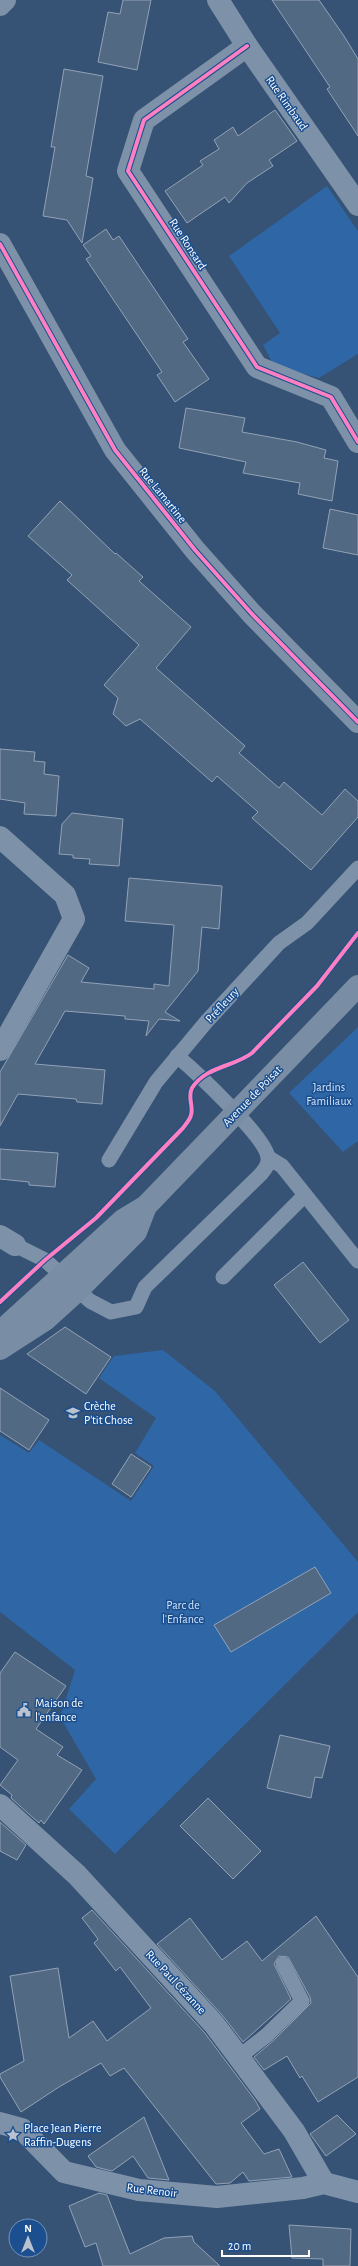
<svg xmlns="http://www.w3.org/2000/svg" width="358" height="2266" font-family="'Alegreya Sans',sans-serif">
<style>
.green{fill:#2f66a5}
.building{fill:#526984;stroke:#92a2b6}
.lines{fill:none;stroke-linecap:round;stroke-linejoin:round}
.lane{stroke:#7d92a8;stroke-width:15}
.street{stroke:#7d92a8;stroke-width:22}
.secondary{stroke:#798da4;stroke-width:22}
.cycleway-casing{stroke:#1b4f8f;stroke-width:6}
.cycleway{stroke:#ff80c0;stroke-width:4}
.labels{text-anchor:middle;stroke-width:3;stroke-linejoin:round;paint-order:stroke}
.street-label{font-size:12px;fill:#fff;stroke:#1b4f8f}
.park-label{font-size:12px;fill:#cfe3fa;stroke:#1b4f8f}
.poi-label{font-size:12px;fill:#fff;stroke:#1b4f8f;text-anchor:start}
</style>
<rect width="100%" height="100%" fill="#365274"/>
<g class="green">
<polygon points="327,186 358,231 358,354 319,378 274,366 263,345 280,333 229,256"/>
<polygon points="358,1027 358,1141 343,1152 289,1093"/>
<polygon points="163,1350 215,1391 358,1562 358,1612 115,1854 69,1809 96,1779 60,1717 75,1670 0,1612 0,1435 29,1453 39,1440 131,1501 154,1466 135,1453 156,1418 99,1378 114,1356"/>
</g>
<g class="building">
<polygon points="123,0 151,0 137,70 98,62 108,12 120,14"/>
<polygon points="272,0 319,0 344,36 358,59 358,136 327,89 330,87"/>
<polygon points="64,69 103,76 86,176 93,178 82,243 67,220 43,216 55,147 51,147"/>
<polygon points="275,110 297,141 269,160 273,166 247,183 229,203 225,197 187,223 165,191 203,165 200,161 219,149 214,140 233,127 238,136"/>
<polygon points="106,229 113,240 119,236 188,339 183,342 209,379 175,402 157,375 162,372 86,259 91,256 83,245"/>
<polygon points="186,408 245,418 242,432 297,442 326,450 324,458 338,461 332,501 298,494 300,483 243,473 246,462 179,448"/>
<polygon points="60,501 115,554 116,553 143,577 139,581 191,627 156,668 245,746 239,753 279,788 284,782 322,815 345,789 358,801 358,817 311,870 252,818 258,812 217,776 212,782 140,719 126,726 113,714 118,698 104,685 139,645 67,580 72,575 28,536"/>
<polygon points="330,509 358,515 358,555 323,548"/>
<polygon points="0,749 35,752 34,761 45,762 44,774 59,776 56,816 24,814 25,803 0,799"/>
<polygon points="72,813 123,819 119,866 89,864 90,859 73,858 73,855 59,854 62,824"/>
<polygon points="129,878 222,886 219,929 202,927 198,971 165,1012 180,1021 159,1019 146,1036 149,1021 125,1019 125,1016 65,1011 35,1064 105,1070 102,1104 77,1102 76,1099 18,1094 0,1126 0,1072 68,955 89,968 81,982 154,989 154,984 169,986 174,925 125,921"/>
<polygon points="0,1149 58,1153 55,1187 29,1185 29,1182 0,1179"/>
<polygon points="303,1262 349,1320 320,1343 274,1285"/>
<polygon points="65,1327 111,1357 86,1394 27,1354"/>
<polygon points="0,1388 49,1420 29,1450 0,1431"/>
<polygon points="131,1454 151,1467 131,1497 112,1484"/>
<polygon points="315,1567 331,1593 231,1652 214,1625"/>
<polygon points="15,1652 66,1686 36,1729 63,1747 57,1755 82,1770 44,1824 41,1820 39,1823 11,1798 12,1795 0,1785 18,1760 0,1747 0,1673"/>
<polygon points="280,1735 330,1746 322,1778 315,1777 311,1798 267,1788"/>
<polygon points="208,1798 261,1851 233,1879 180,1826"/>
<polygon points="0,1822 26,1845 17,1860 0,1851"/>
<polygon points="92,1910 204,2032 255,2100 260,2109 241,2123 264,2154 279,2149 292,2177 249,2181 243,2172 230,2183 216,2184 124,2068 110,2076 101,2063 59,2087 21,2112 0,2077 0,2074 24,2061 10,1976 58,1968 69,2038 93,2021 107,2041 151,2008 120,1967 116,1971 94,1943 98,1939 82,1918"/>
<polygon points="316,1916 358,1977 358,2077 318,2102 302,2076 300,2078 287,2056 264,2070 254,2057 273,2041 311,2003 310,1997 288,1957 279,1956 274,1964 291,1999 243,2042 223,2016 157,1944 190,1918 222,1960 247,1941 262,1961"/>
<polygon points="337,2115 356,2134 326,2156 310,2134"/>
<polygon points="144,2117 169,2180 148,2178 133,2156 112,2171 96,2167 88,2156"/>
<polygon points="99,2193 107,2195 130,2254 164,2238 192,2236 194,2242 220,2266 103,2266 96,2243 85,2247 69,2206"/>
<polygon points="289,2225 351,2229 350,2266 323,2266 323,2259 292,2258"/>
</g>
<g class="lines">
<g class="lane">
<polyline points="269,1158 282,1166 358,1261"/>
<polyline points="109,1160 156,1082 207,1021 279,943 307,923 358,868"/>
<path d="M15,1245l30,15 45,41 21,11 25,-5 9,-20 116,-113c4,-5 8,-9 7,-16 -1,-20 -73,-87 -91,-102"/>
<polyline points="223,1277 305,1195"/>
<polyline points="239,2057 267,2035 302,2001 283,1964"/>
</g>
<g class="street">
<polyline points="218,0 247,46 358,205"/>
<polyline points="0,5 5,0"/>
<polyline points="247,46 144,120 128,171 257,367 331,397 358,442"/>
<polyline points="0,244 115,450 195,550 252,614 358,722"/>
<polyline points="0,837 65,895 74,919 0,1050"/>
<polyline points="0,1236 15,1245"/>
<polyline points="0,1805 77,1875 214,2024 294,2131 324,2183"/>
<polyline points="0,2123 22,2129 64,2172 139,2190 217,2197 303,2188 324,2183 358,2192"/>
</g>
<g class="secondary">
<polyline points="0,1332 123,1220 146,1206 358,986"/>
<polyline points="0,1349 45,1320 78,1290 136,1232 146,1206"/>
</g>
<g class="cycleway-casing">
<g id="cycleway">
<polyline points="247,46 144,120 128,171 257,367 331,397 358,442"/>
<polyline points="0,244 115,450 195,550 252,614 358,722"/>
<path d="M0,1302l45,-42 51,-42 87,-90c2,-3 7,-8 8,-13 3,-8 -4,-18 1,-27 14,-22 42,-21 60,-35l65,-67 41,-53"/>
</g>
</g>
<use href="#cycleway" class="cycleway"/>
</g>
<defs>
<g id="school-bare" transform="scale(1.08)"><path d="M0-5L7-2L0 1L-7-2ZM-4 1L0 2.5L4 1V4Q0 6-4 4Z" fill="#b9c2ce" stroke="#1b4f8f" stroke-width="2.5" paint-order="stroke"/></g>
<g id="civic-bare" transform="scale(1.08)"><path d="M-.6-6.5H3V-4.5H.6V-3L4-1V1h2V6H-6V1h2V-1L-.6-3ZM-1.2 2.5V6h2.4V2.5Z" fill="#b9c2ce" stroke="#1b4f8f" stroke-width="2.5" paint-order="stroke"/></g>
<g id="sight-bare" transform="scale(1.08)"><path d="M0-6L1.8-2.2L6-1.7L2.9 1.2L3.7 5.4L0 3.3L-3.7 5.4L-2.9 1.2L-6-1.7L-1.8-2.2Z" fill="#b9c2ce" stroke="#1b4f8f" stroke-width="2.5" paint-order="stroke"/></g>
</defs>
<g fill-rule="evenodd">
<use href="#school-bare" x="73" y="1413"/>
<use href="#civic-bare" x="24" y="1710"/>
<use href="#sight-bare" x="13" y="2135"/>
</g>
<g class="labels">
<g class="street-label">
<text transform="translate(287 103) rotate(55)" y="4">Rue Rimbaud</text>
<text transform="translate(188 244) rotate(57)" y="4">Rue Ronsard</text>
<text transform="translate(163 495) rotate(51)" y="4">Rue Lamartine</text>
<text transform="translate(222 1005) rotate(-47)" y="4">Préfleury</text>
<text transform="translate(252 1096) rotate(-46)" y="4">Avenue de Poisat</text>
<text transform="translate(176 1982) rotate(47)" y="4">Rue Paul Cézanne</text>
<text transform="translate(152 2190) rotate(7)" y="4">Rue Renoir</text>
</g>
<g class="park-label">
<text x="329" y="1091">Jardins<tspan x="329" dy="14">Familiaux</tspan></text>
<text x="183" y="1609">Parc de<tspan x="183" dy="14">l'Enfance</tspan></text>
</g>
<g class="poi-label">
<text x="84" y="1410">Crèche<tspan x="84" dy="14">P'tit Chose</tspan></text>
<text x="35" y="1707">Maison de<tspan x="35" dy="14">l'enfance</tspan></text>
<text x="24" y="2132">Place Jean Pierre<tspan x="24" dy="14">Raffin-Dugens</tspan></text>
</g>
</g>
<g transform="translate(28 2238)"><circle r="19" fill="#1b4f8f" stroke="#7695bc"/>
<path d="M0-3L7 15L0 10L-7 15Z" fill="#b9c2ce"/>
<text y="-6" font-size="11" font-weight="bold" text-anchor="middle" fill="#ffffff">N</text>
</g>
<path d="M222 2250v6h87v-6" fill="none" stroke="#ffffff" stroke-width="2"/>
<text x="228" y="2250" font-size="12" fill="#ffffff" stroke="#1b4f8f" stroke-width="3" paint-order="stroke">20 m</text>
</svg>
